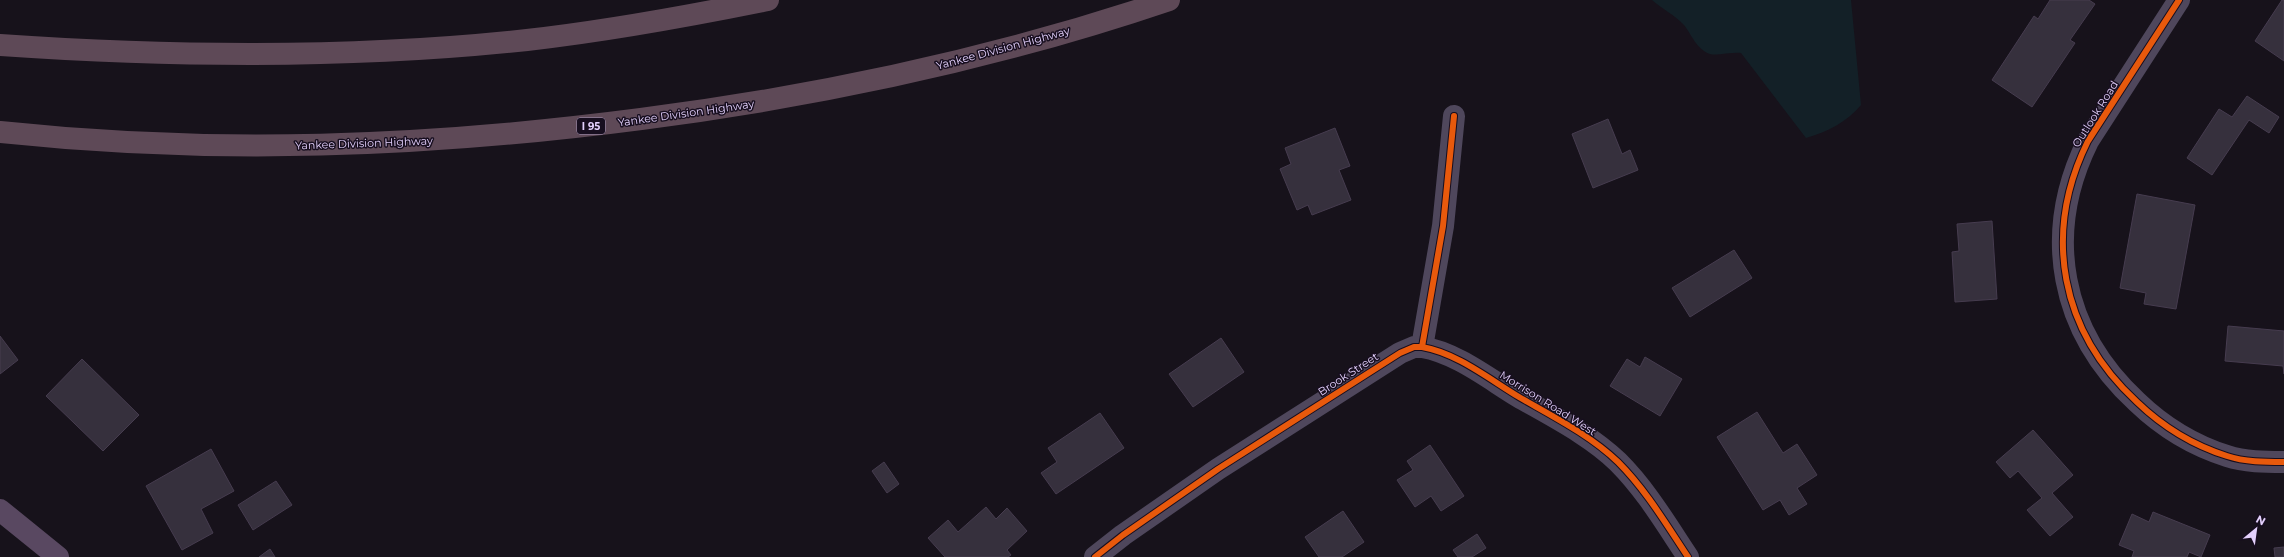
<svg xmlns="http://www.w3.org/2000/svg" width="2284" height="557" font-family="Montserrat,sans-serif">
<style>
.green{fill:#132027}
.building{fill:#36303d;stroke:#463c4f}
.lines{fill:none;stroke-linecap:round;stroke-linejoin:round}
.minor{stroke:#4f475c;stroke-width:22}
.major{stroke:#594861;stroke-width:22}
.highway{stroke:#5e4957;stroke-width:22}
.cycleway-casing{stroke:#170e1f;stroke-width:8}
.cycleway{stroke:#e8590c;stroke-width:6}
.labels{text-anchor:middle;stroke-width:3;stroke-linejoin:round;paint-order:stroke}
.shield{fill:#170e1f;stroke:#a696ba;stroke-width:1}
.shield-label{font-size:10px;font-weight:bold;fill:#e3d0fc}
.street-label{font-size:11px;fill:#e3d0fc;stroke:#170e1f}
</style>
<rect width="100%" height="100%" fill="#17121b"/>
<path class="green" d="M1652,0h199l10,105c-14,17 -34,27 -55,33l-65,-85c-10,-1 -24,3 -31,1 -14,-5 -18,-19 -26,-29 -9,-10 -22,-16 -32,-25z"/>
<g class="building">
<polygon points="2050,0 2089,0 2095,4 2070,40 2075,43 2032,107 1992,80 2034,16 2038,19"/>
<polygon points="2282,0 2284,0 2284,61 2255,41"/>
<polygon points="2247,96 2279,117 2269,133 2249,120 2212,175 2187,158 2219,109 2232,117"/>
<polygon points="1608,119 1622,154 1630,150 1638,170 1593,188 1572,134"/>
<polygon points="1335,128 1350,166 1339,170 1351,200 1312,215 1308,205 1297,210 1280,169 1291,164 1285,148"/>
<polygon points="2137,194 2195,205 2176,309 2144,304 2146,293 2120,288"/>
<polygon points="1992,221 1997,299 1955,302 1952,252 1959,251 1957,224"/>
<polygon points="1734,250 1752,278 1690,317 1672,288"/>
<polygon points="2228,326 2284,331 2284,374 2283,366 2225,361"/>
<polygon points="0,336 18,360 0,374"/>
<polygon points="1221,338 1244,372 1193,407 1169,374"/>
<polygon points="1645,357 1682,379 1660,416 1610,386 1627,359 1640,367"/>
<polygon points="82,359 139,415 103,451 46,396"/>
<polygon points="1757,412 1783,453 1797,444 1817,475 1797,488 1807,504 1789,515 1780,500 1763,510 1717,437"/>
<polygon points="1100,413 1124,448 1056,494 1041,473 1057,462 1048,448"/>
<polygon points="2033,430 2073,475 2052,493 2073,517 2050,536 2027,510 2042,498 2018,471 2010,478 1996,462"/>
<polygon points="1430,445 1464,496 1441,511 1431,496 1415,507 1397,480 1413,470 1407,461"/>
<polygon points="211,449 234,491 201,509 213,533 182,550 146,486"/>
<polygon points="884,462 899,484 887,493 872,471"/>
<polygon points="276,481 292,505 253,530 238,505"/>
<polygon points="986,507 996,519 1007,508 1027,531 1007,550 1011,555 1008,557 945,557 928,538 948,520 958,532"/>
<polygon points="1343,511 1364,542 1342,557 1319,557 1305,537"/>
<polygon points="2153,512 2210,535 2201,557 2189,552 2187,557 2132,557 2134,551 2119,545 2132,514 2149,522"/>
<polygon points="1477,534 1486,548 1472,557 1458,557 1453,550"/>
<polygon points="2284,547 2284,557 2275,557 2274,548"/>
<polygon points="270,549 275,557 259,557"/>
</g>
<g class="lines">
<g class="minor">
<path d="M2179,0l-91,141c-46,93 -28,190 49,261 26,25 55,43 90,54 18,6 38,6 57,6"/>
<path d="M1422,347c35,6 67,32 97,50 33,19 71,38 99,65 28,28 48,62 70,95"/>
<polyline points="1095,557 1123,535 1218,469 1400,353 1414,347 1422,347 1443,226 1454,116"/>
</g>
<polyline class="major" points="0,510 58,557"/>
<g class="highway">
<path d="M0,45c175,12 352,14 527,-5 80,-9 162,-24 241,-40"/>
<path d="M0,132c216,23 426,15 641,-13 179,-23 357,-61 528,-119"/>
</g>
<g class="cycleway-casing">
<g id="cycleway">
<path d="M2179,0l-91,141c-46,93 -28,190 49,261 26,25 55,43 90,54 18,6 38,6 57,6"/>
<path d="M1422,347c35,6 67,32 97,50 33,19 71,38 99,65 28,28 48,62 70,95"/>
<polyline points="1095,557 1123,535 1218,469 1400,353 1414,347 1422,347 1443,226 1454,116"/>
</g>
</g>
<use href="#cycleway" class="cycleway"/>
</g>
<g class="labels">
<rect class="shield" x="577" y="118" width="28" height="16" rx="3"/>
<g class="shield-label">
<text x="591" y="130">I 95</text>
</g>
<g class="street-label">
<text transform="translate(1003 48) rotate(-15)" y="4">Yankee Division Highway</text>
<text transform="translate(686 113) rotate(-8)" y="4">Yankee Division Highway</text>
<text transform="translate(2095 114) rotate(-58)" y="4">Outlook Road</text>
<text transform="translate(364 143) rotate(-2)" y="4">Yankee Division Highway</text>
<text transform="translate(1348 374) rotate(-33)" y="4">Brook Street</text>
<text transform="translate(1548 403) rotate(32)" y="4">Morrison Road West</text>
</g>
</g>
<g transform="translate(2256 529) rotate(29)" stroke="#170e1f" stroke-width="3" paint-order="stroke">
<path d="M0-3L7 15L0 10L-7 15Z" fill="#e3d0fc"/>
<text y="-6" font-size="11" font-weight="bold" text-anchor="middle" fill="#e3d0fc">N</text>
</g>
</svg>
